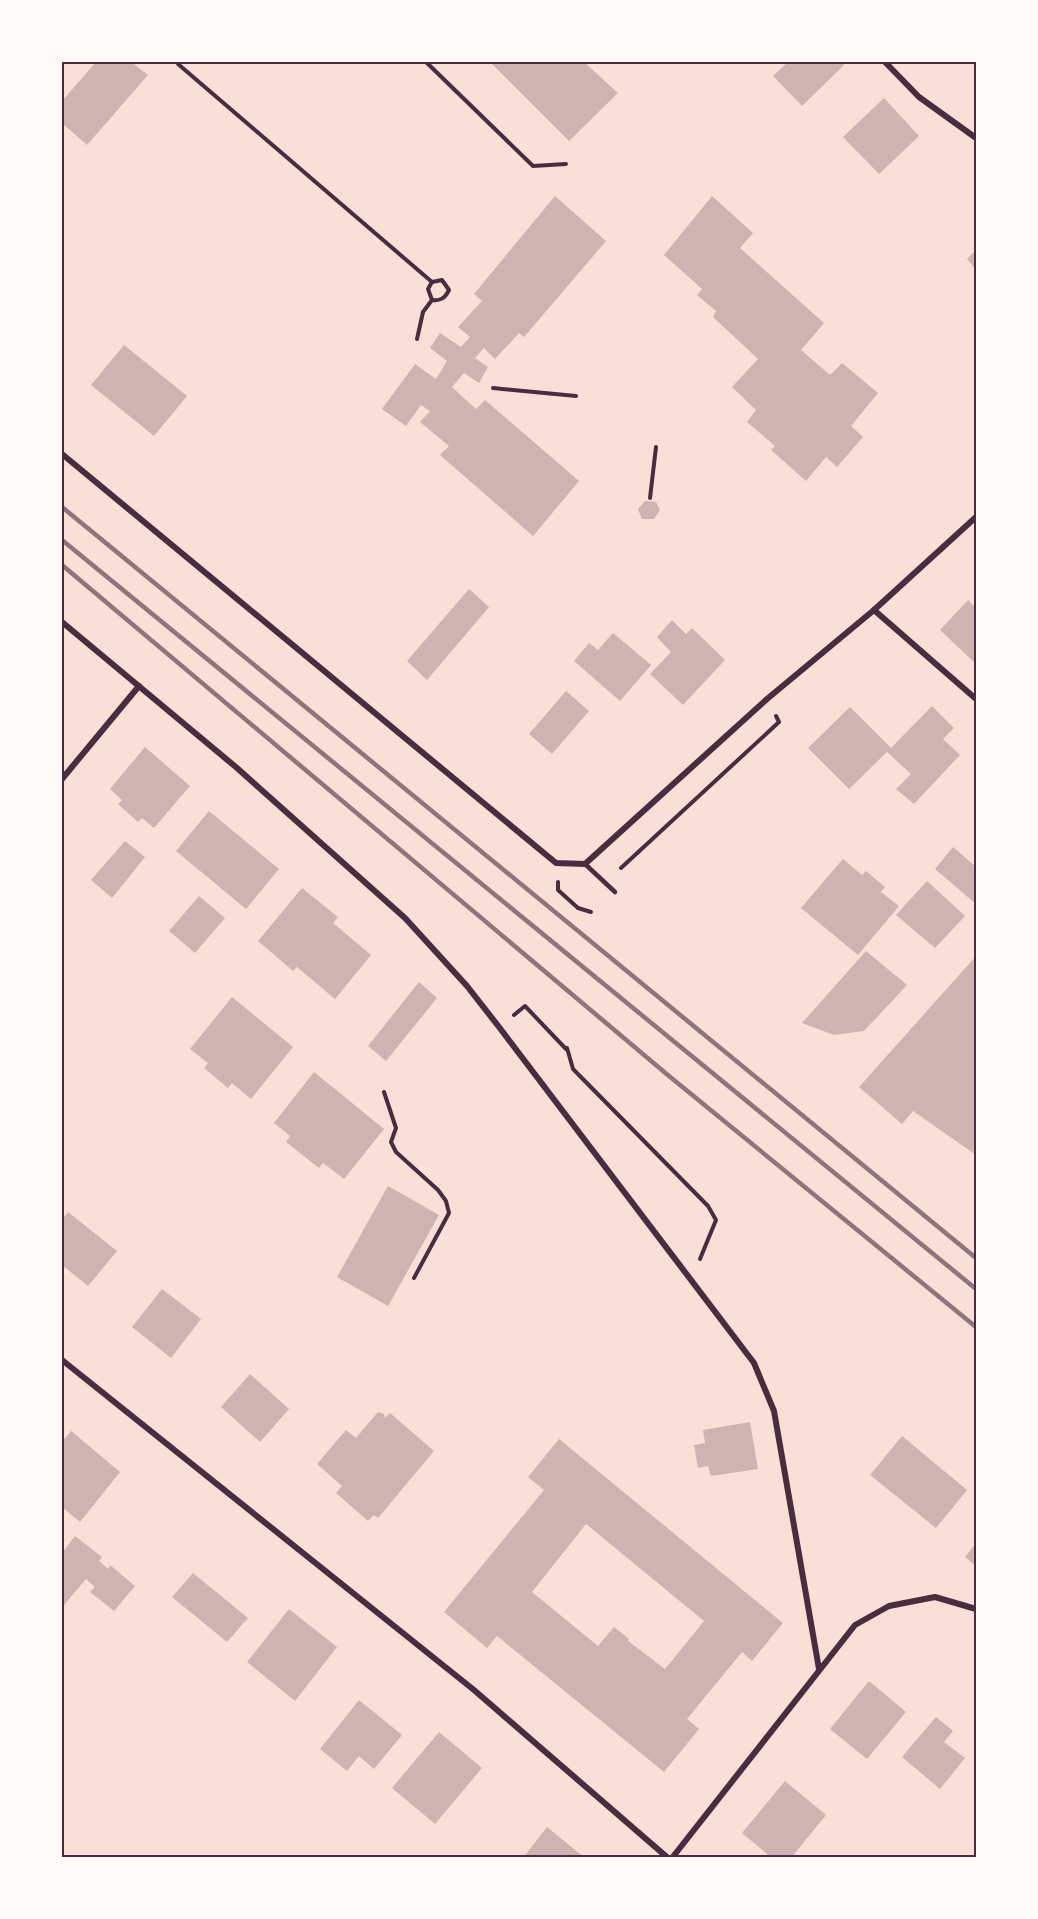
<svg xmlns="http://www.w3.org/2000/svg" width="1038" height="1919" font-family="'Public Sans',sans-serif">
<style>
.building{fill:#ccb4b1;fill-rule:evenodd}
.lines{fill:none;stroke-linecap:round;stroke-linejoin:round}
.path{stroke:#4a2c40;stroke-width:4}
.service{stroke:#4a2c40;stroke-width:4.5}
.minor{stroke:#4a2c40;stroke-width:6}
.rail{stroke:#8f747c;stroke-width:4.5}
.neatline{fill:none;stroke:#4a2c40;stroke-width:2}
</style>
<rect width="100%" height="100%" fill="#f7e1d7"/>
<g class="building">
<polygon points="96,62 131,62 148,75 87,145 62,123 62,101"/>
<polygon points="490,62 584,62 618,93 569,141"/>
<polygon points="788,62 841,62 844,65 802,106 773,76"/>
<polygon points="884,98 919,136 879,174 843,137"/>
<polygon points="555,196 606,241 524,337 519,333 495,359 484,348 475,358 488,367 479,383 464,373 452,387 476,409 485,400 579,481 533,536 440,455 449,446 420,422 430,411 421,405 406,426 382,409 415,364 436,379 447,361 430,348 440,333 461,347 470,337 458,327 482,301 474,294"/>
<polygon points="712,196 753,233 740,248 824,323 801,350 830,375 842,363 878,393 851,426 863,437 837,467 826,457 806,481 771,450 775,446 747,422 756,410 732,387 758,359 713,317 716,311 697,295 702,289 664,255"/>
<polygon points="976,250 976,270 967,259"/>
<polygon points="124,345 187,396 154,436 91,385"/>
<polygon points="645,501 656,502 660,510 654,519 642,519 638,509"/>
<polygon points="469,589 489,607 427,680 407,661"/>
<polygon points="968,600 976,608 976,664 940,630"/>
<polygon points="672,620 686,634 692,628 725,660 683,705 650,674 671,652 657,637"/>
<polygon points="613,633 651,665 620,701 574,661 589,643 598,650"/>
<polygon points="566,691 589,711 552,754 529,734"/>
<polygon points="932,706 954,728 943,739 960,755 914,804 896,789 911,774 887,752 849,789 808,748 850,707 891,748"/>
<polygon points="145,747 190,786 154,828 142,818 138,822 118,804 122,800 110,789"/>
<polygon points="209,811 279,869 246,909 176,851"/>
<polygon points="125,841 145,857 112,898 91,880"/>
<polygon points="953,847 976,867 976,904 935,869"/>
<polygon points="843,859 862,875 866,871 885,887 881,892 899,906 858,955 801,908"/>
<polygon points="927,881 965,916 935,948 896,915"/>
<polygon points="302,888 338,917 333,923 371,955 335,999 297,967 293,971 258,941"/>
<polygon points="199,896 225,918 195,953 169,931"/>
<polygon points="866,951 907,985 864,1031 834,1035 802,1023"/>
<polygon points="976,956 976,1155 913,1111 902,1124 859,1087"/>
<polygon points="419,982 437,998 386,1061 368,1046"/>
<polygon points="232,997 293,1047 251,1099 232,1083 228,1088 204,1068 208,1063 190,1049"/>
<polygon points="314,1072 384,1129 344,1179 323,1163 319,1168 286,1142 290,1136 274,1123"/>
<polygon points="388,1186 439,1215 388,1306 337,1277"/>
<polygon points="68,1212 117,1251 88,1286 62,1265 62,1220"/>
<polygon points="162,1289 201,1319 171,1358 132,1327"/>
<polygon points="250,1374 289,1409 260,1442 221,1407"/>
<polygon points="378,1412 384,1414 385,1418 390,1413 434,1451 378,1518 374,1515 368,1521 336,1493 342,1486 317,1464 346,1430 356,1438"/>
<polygon points="750,1422 758,1469 711,1476 708,1466 698,1468 694,1445 705,1443 703,1430"/>
<polygon points="71,1431 120,1472 80,1522 62,1507 62,1442"/>
<polygon points="902,1436 967,1490 936,1528 870,1475"/>
<path d="M559,1439l224,184 -31,38 -10,-9 -55,67 12,10 -35,43 -167,-136 -10,12 -43,-36 100,-122 -16,-13zM586,1524l118,97 -39,48 -37,-28 1,-2 -15,-12 -16,19 -66,-54z"/>
<polygon points="75,1536 102,1557 99,1561 108,1569 110,1565 135,1586 114,1611 90,1592 95,1587 86,1579 64,1605 62,1603 62,1553"/>
<polygon points="976,1543 976,1566 965,1557"/>
<polygon points="193,1573 248,1618 227,1642 172,1597"/>
<polygon points="289,1609 337,1647 295,1701 247,1662"/>
<polygon points="869,1681 906,1712 867,1759 830,1729"/>
<polygon points="359,1700 402,1735 374,1769 359,1756 347,1771 320,1749"/>
<polygon points="936,1717 953,1731 944,1742 965,1758 940,1789 902,1757"/>
<polygon points="439,1732 482,1768 435,1824 392,1788"/>
<polygon points="785,1781 826,1815 791,1858 772,1858 742,1833"/>
<polygon points="547,1827 585,1858 523,1858"/>
</g>
<g class="lines">
<g class="path">
<path d="M178,62v2l254,218 10,-2 7,10c-4,8 -8,11 -17,10l-9,12 -6,27"/>
<polyline points="426,62 533,166 566,164"/>
<polyline points="432,282 428,289 432,300"/>
<polyline points="493,388 576,396"/>
<polyline points="650,498 656,447"/>
<polyline points="621,868 779,722 776,716"/>
<polyline points="558,882 558,890 578,908 591,912"/>
<polyline points="514,1015 525,1006 566,1049"/>
<polyline points="567,1048 573,1069 708,1206 716,1220 700,1259"/>
<polyline points="384,1092 396,1128 391,1142 396,1152 438,1190 446,1201 449,1213 414,1278"/>
</g>
<polyline class="service" points="585,864 615,892"/>
<g class="minor">
<polyline points="885,62 919,97 976,138"/>
<polyline points="62,454 556,863 585,864 767,699 874,610 976,517"/>
<polyline points="874,610 976,699"/>
<polyline points="62,622 237,768 405,918 467,986 499,1027 754,1363 774,1411 819,1669"/>
<polyline points="62,779 139,686"/>
<polyline points="62,1360 474,1690 668,1858"/>
<polyline points="672,1858 855,1625 889,1606 935,1597 976,1609"/>
</g>
<g class="rail">
<polyline points="62,507 976,1258"/>
<polyline points="62,540 976,1289"/>
<polyline points="62,565 669,1076 976,1327"/>
</g>
</g>
<rect width="1038" height="1919" fill="none" stroke="#fffaf5" stroke-width="126"/>
<rect x="63" y="63" width="912" height="1793" class="neatline"/>
</svg>
